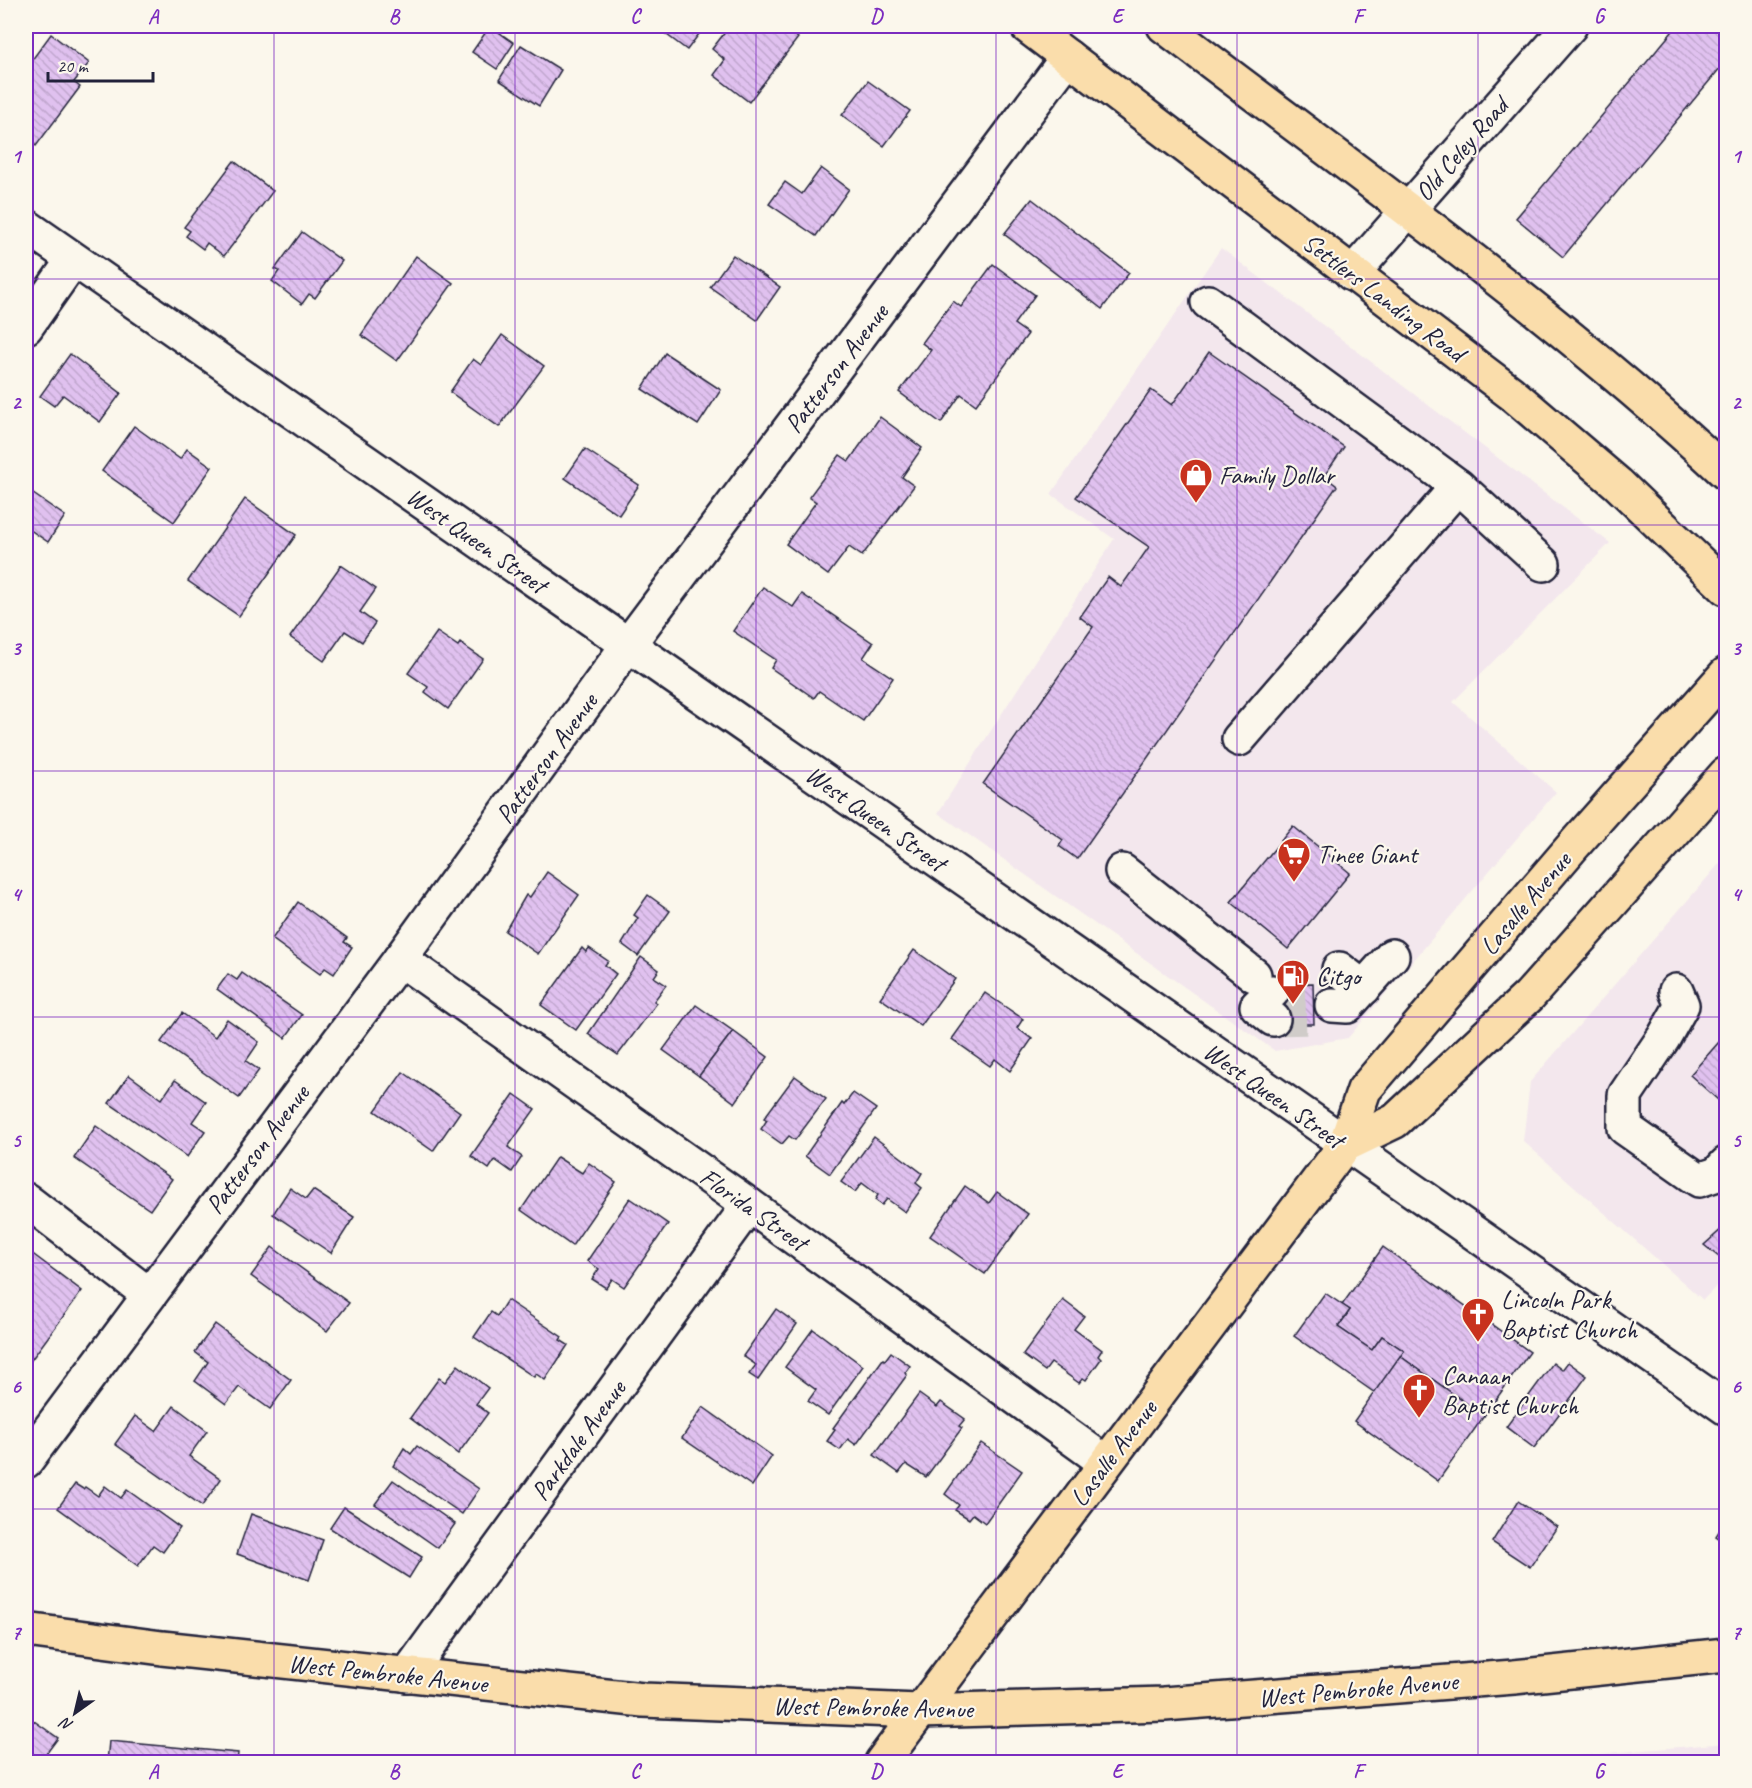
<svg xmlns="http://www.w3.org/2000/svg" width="1752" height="1788" font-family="Caveat,sans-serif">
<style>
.built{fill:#f3e7ed}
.building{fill:url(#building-back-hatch);stroke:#22223b;stroke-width:1.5}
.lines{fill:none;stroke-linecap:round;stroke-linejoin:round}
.minor-tunnel{stroke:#d0ccc9;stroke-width:33;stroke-dasharray:33 16;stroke-linecap:butt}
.minor-casing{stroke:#22223b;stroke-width:38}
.major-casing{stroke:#22223b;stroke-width:38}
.minor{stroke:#fbf7ec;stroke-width:33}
.major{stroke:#faddab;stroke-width:33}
.grid{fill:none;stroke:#7b2cbf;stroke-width:1.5;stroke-opacity:0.55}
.labels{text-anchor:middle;stroke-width:4.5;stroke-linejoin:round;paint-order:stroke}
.street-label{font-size:26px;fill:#22223b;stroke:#fbf7ec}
.poi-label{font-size:26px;fill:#22223b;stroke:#fbf7ec;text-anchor:start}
.neatline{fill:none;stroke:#7b2cbf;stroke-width:2}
.grid-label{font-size:20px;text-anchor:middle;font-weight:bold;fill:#7b2cbf}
</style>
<defs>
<pattern id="building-back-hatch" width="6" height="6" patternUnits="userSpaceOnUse" patternTransform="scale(1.5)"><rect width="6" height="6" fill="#e0c1ef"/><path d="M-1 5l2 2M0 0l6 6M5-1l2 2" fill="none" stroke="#c0a6ce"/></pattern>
</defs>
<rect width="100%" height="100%" fill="#fbf7ec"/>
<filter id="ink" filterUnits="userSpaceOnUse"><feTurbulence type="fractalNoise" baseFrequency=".0167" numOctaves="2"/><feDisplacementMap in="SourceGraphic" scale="12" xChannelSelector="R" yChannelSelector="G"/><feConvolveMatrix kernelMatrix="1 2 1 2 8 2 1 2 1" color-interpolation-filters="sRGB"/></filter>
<g filter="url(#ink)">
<g class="built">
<polygon points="1221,248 1610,543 1453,702 1556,792 1348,1038 1275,1051 938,813 1114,539 1051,494"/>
<polygon points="1726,856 1726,1276 1703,1300 1523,1141 1530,1082"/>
<polygon points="1726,1743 1726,1762 1506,1762"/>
</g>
<g class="building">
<polygon points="490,26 514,43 497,69 472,52"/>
<polygon points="655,26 705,26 687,50"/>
<polygon points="730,26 781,26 798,38 749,102 714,75 725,60 712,49"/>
<polygon points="1677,26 1726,26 1726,61 1563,257 1516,218"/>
<polygon points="51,34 89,63 74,82 80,87 36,146 26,138 26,68"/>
<polygon points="521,45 561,70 539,106 499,80"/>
<polygon points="868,81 910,111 884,146 842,115"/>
<polygon points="234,161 273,191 224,256 207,243 203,249 186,236 190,231 184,227"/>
<polygon points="821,168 849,189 816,236 769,204 785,182 802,194"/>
<polygon points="1032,199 1129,273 1102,309 1004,234"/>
<polygon points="302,232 342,261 315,298 309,294 302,304 272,281 279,271 275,269"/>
<polygon points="733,255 780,287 757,320 710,287"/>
<polygon points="416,256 453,283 397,361 361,335"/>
<polygon points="993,264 1035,295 1014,324 1028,334 976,405 961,394 941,423 899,392 931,350 922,343 953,301 961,307"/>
<polygon points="502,335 544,366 499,427 450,392 473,359 481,365"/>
<polygon points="1209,352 1344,447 1324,476 1337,486 1077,859 1059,846 1063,840 983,784 1093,627 1080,617 1108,577 1121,587 1149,547 1076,497 1151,390 1172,405"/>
<polygon points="665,353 721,390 698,425 642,389"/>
<polygon points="70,354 121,393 100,422 63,395 54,406 40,396"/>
<polygon points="880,417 922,448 902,477 914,486 862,556 849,547 828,575 786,544 816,502 809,497 840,455 849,461"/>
<polygon points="134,426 180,459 187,449 212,467 174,522 102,471"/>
<polygon points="585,449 639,485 619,515 565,478"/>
<polygon points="26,489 65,516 48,542 26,527"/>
<polygon points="245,499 296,535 239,616 188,581"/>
<polygon points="341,565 376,589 360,612 375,623 362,642 345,631 324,661 290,637"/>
<polygon points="763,587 793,607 802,594 873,643 863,658 893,678 863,721 819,691 814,698 771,668 776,660 733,631"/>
<polygon points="437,632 458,646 460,643 483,659 448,709 425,692 428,687 408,673"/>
<polygon points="1293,826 1350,873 1288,949 1231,902"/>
<polygon points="547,872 579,895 538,954 505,931 526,895 530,897"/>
<polygon points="648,895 670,911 638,956 622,944 638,918 634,915"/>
<polygon points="298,902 347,938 344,942 352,947 334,974 325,968 320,974 272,939"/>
<polygon points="582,948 586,952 589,948 608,961 605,965 616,974 576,1030 541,1005"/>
<polygon points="914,950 955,979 921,1026 880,998"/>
<polygon points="641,957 659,970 654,977 666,985 654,1001 657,1003 618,1055 588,1034"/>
<polygon points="242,973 302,1015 285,1038 217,989 228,974 237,980"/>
<polygon points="1313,983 1314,1024 1273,1024 1272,984"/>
<polygon points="985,993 1023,1019 1017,1028 1032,1039 1010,1071 995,1059 990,1066 952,1039"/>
<polygon points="696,1005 733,1031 699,1076 663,1050"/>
<polygon points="182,1013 215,1037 227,1019 259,1042 246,1061 259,1070 239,1098 161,1042"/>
<polygon points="733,1031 768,1057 735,1103 699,1076"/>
<polygon points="1726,1034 1726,1107 1690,1075"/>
<polygon points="403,1072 460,1112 433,1151 375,1111"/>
<polygon points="129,1075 162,1099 175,1080 206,1102 192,1122 205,1131 187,1157 109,1103"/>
<polygon points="795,1076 826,1099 795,1140 789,1136 782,1144 761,1129 767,1120 764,1118"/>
<polygon points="853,1093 876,1109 830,1174 805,1156 842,1103 844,1105"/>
<polygon points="514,1094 535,1109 508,1147 522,1157 512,1172 495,1160 489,1169 471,1156"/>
<polygon points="96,1126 172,1179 150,1210 74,1158"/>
<polygon points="874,1137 922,1173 916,1183 922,1188 905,1212 887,1199 882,1205 875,1200 878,1195 862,1183 855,1192 841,1182"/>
<polygon points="557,1157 582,1173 589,1163 616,1182 572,1246 521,1210"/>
<polygon points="965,1186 989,1203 997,1192 1028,1214 985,1274 930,1236"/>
<polygon points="290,1188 306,1199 313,1190 354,1217 331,1253 273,1214"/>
<polygon points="630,1198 668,1224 624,1287 612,1279 606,1288 592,1279 599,1269 587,1261"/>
<polygon points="1724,1227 1726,1229 1725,1262 1704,1245"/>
<polygon points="272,1247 349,1303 327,1331 251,1276"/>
<polygon points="1383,1247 1530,1352 1484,1416 1400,1356 1404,1351 1382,1336 1372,1350 1338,1327 1350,1310 1342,1305"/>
<polygon points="26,1249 82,1291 26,1367"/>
<polygon points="1325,1293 1350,1310 1338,1327 1372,1350 1382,1336 1404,1351 1375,1393 1294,1336"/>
<polygon points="507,1300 562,1337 560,1340 568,1345 545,1380 536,1374 534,1377 474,1337 491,1312 497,1316"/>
<polygon points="1063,1300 1084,1316 1074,1329 1102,1350 1098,1356 1101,1359 1086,1380 1083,1378 1079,1383 1051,1363 1045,1371 1023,1355"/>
<polygon points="776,1309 797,1324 758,1380 749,1374 756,1365 743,1356"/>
<polygon points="215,1324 291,1380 270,1409 239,1387 226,1404 195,1381 208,1362 195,1352"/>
<polygon points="813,1329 863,1366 828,1415 808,1401 816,1390 785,1367"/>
<polygon points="891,1352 910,1366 905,1373 907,1375 856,1445 848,1439 840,1450 827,1441 835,1430 833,1428 883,1359 885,1360"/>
<polygon points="1400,1356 1484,1416 1438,1481 1354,1421"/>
<polygon points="1568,1362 1587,1376 1534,1448 1506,1427 1553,1363 1562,1370"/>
<polygon points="458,1365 488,1388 476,1404 488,1413 458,1454 410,1418 439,1378 445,1382"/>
<polygon points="919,1394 937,1407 941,1402 965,1419 959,1426 962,1428 926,1477 906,1464 899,1473 874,1455"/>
<polygon points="174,1406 207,1431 189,1456 221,1479 202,1506 115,1444 135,1416 156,1431"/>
<polygon points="703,1407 772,1456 752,1486 682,1438"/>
<polygon points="981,1443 1022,1471 985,1523 973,1514 969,1519 955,1510 959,1505 945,1494"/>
<polygon points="417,1446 479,1489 462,1514 393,1466 404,1448 411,1454"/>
<polygon points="393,1480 455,1524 438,1548 375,1504"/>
<polygon points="75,1484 83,1489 85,1487 98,1496 105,1486 121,1498 127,1490 180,1528 163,1552 153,1545 138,1566 58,1508"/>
<polygon points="1518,1501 1557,1527 1530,1567 1492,1542"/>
<polygon points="344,1507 422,1557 409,1578 330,1528"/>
<polygon points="251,1514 323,1540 309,1580 237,1554"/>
<polygon points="1726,1520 1726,1543 1716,1536"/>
<polygon points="27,1716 58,1738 40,1762 26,1762"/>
<polygon points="109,1741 238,1753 237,1762 107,1762"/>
</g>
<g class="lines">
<g class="minor-tunnel">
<polyline points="1272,992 1313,991"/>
<polyline points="1273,1019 1314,1018"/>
</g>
<g class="minor-casing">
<g id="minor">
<polyline points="26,226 1726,1408"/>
<polyline points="1352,274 1570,26"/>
<polyline points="1208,302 1458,486 1543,564"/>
<polyline points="26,327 73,260"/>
<polyline points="1239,739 1458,486"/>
<polyline points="1122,871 1254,975"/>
<polyline points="400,959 749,1205 1105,1462"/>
<polyline points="1339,969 1364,988"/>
<polyline points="1676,991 1682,1005 1664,1037 1625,1095 1625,1128 1699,1180 1717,1174 1726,1164"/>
<polyline points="1272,992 1257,1006 1273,1019"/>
<polyline points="1332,1005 1347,1006 1392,956"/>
<polyline points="26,1200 148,1294"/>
<polyline points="26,1461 400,959 628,645 1068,57"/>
<polyline points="407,1675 749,1205"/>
</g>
</g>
<g class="major-casing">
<g id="major">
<polyline points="1027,26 1511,393 1618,484 1726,588"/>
<path d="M1164,26c190,145 387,284 562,447"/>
<polyline points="1345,1145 1395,1121 1529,996 1726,774"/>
<polyline points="26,1630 162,1648 643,1700 919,1711 1164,1704 1514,1677 1726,1655"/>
<polyline points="882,1762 1345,1145 1364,1090 1573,846 1726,674"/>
</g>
</g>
<use href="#minor" class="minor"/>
<use href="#major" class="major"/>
</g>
</g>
<path class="grid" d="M274,26v1736M515,26v1736M756,26v1736M996,26v1736M1237,26v1736M1478,26v1736M26,279h1700M26,525h1700M26,771h1700M26,1017h1700M26,1263h1700M26,1509h1700"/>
<defs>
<g id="shop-pin" transform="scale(1.725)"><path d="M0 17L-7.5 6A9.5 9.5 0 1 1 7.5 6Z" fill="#c8321e" stroke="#fbf7ec"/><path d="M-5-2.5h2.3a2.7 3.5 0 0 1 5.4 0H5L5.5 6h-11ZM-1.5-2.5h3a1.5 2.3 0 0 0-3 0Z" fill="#fff"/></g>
<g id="supermarket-pin" transform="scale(1.725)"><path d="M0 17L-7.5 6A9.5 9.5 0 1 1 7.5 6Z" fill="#c8321e" stroke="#fbf7ec"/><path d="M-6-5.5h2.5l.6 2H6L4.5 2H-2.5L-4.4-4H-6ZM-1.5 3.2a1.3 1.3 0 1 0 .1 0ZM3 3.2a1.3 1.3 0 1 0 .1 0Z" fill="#fff"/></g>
<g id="fuel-pin" transform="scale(1.725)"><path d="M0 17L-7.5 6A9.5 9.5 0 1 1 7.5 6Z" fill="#c8321e" stroke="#fbf7ec"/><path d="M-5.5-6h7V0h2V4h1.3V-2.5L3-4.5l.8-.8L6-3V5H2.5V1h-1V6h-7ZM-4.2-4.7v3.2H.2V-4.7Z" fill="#fff"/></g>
<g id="church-pin" transform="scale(1.725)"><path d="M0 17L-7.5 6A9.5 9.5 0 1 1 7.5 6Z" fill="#c8321e" stroke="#fbf7ec"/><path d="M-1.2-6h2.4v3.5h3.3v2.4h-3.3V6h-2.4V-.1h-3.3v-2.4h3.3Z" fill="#fff"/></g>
</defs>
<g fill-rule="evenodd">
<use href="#shop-pin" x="1196" y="475"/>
<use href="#supermarket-pin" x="1294" y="854"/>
<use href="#fuel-pin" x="1293" y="976"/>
<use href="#church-pin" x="1478" y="1314"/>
<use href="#church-pin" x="1419" y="1390"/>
</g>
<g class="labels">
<g class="street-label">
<text transform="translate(1461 149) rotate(-49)" y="9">Old Celey Road</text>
<text transform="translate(1384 297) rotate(37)" y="9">Settlers Landing Road</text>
<text transform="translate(836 368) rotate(-53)" y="9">Patterson Avenue</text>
<text transform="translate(477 540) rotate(35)" y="9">West Queen Street</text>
<text transform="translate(546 758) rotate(-54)" y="9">Patterson Avenue</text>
<text transform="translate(876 818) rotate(35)" y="9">West Queen Street</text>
<text transform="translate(1525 903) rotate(-50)" y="9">Lasalle Avenue</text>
<text transform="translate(1274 1095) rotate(35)" y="9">West Queen Street</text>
<text transform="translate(257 1149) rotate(-53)" y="9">Patterson Avenue</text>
<text transform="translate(754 1209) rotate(35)" y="9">Florida Street</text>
<text transform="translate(578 1440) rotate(-54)" y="9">Parkdale Avenue</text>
<text transform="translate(1113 1453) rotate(-53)" y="9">Lasalle Avenue</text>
<text transform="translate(388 1673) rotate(6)" y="9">West Pembroke Avenue</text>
<text transform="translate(1358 1689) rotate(-5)" y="9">West Pembroke Avenue</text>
<text transform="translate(873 1707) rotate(1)" y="9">West Pembroke Avenue</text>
</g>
<g class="poi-label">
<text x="1219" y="484">Family Dollar</text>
<text x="1317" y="863">Tinee Giant</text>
<text x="1316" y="985">Citgo</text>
<text x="1501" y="1308">Lincoln Park<tspan x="1501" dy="30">Baptist Church</tspan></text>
<text x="1442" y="1384">Canaan<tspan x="1442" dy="30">Baptist Church</tspan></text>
</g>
</g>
<rect width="1752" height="1788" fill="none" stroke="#fbf7ec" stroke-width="66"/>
<g transform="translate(75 1713) rotate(214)" stroke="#fbf7ec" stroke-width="4.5" paint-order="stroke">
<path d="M0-4.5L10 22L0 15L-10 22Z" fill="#22223b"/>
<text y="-9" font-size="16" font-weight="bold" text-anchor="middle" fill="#22223b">N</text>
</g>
<path d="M48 72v9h105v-9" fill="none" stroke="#22223b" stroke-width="3"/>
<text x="57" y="72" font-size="18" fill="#22223b" stroke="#fbf7ec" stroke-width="4.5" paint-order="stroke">20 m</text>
<rect x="33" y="33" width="1686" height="1722" class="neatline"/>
<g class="grid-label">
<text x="153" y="23">A</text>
<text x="394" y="23">B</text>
<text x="635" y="23">C</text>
<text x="876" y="23">D</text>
<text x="1117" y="23">E</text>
<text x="1358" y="23">F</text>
<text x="1599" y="23">G</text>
<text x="16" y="163">1</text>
<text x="1736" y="163">1</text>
<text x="16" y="409">2</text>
<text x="1736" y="409">2</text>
<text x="16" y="655">3</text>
<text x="1736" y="655">3</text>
<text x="16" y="901">4</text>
<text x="1736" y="901">4</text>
<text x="16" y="1147">5</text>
<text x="1736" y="1147">5</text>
<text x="16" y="1393">6</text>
<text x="1736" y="1393">6</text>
<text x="16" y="1639">7</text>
<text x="1736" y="1639">7</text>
<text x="153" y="1778">A</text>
<text x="394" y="1778">B</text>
<text x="635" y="1778">C</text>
<text x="876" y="1778">D</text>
<text x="1117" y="1778">E</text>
<text x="1358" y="1778">F</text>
<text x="1599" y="1778">G</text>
</g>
</svg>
